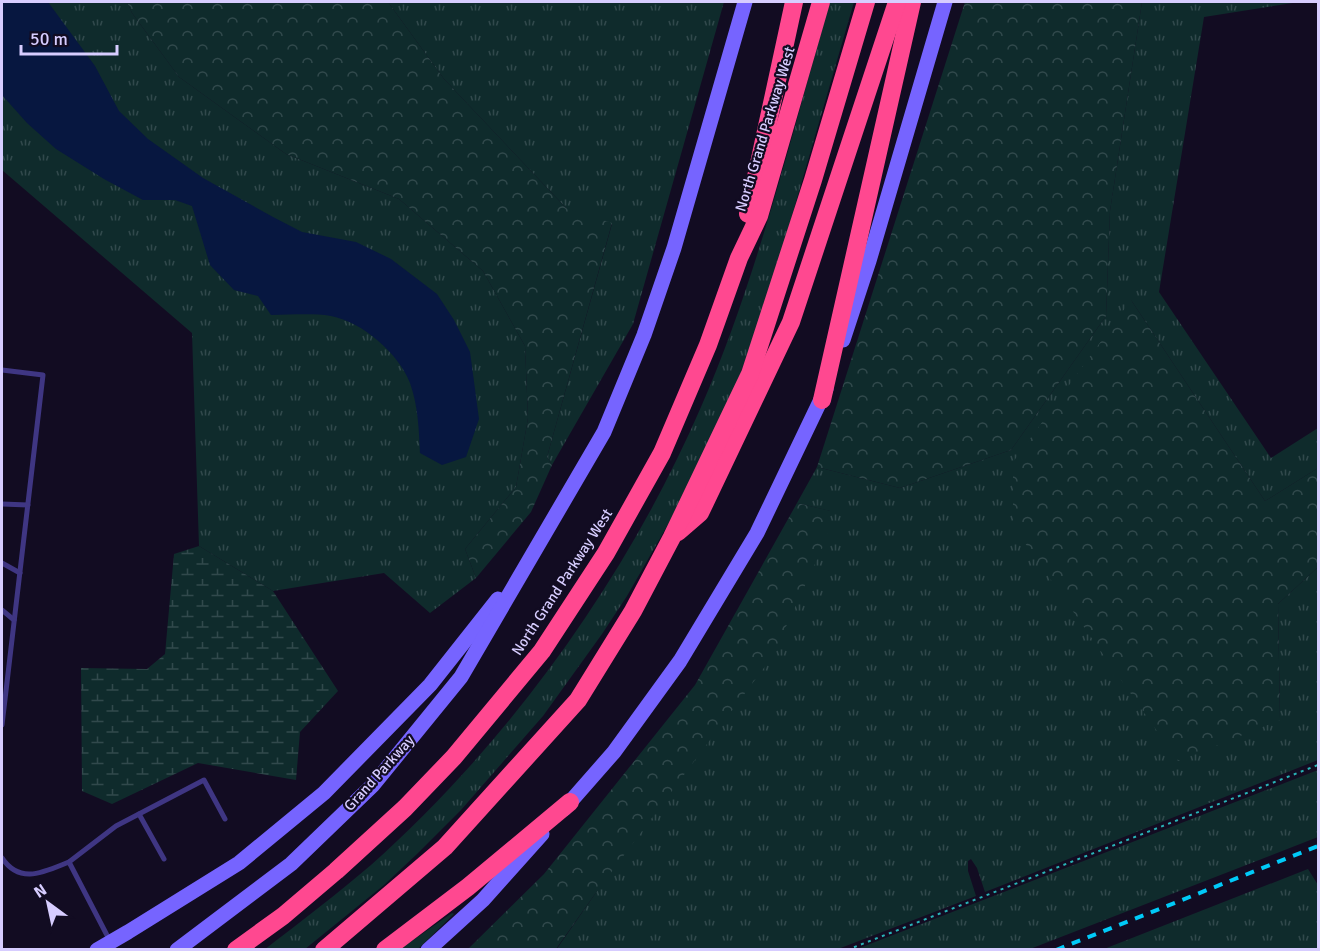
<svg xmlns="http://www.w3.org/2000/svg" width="1320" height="951" font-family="Signika,sans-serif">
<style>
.grass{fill:url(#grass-tufts)}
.forest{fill:url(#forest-crowns)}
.wetland{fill:url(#wetland-marsh)}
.water{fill:#071740}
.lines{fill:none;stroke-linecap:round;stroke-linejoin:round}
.path{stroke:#29b3b7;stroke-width:2;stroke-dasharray:3 4.5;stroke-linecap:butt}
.service{stroke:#3f3683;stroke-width:5}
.secondary{stroke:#7664ff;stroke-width:15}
.motorway{stroke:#ff4890;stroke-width:18}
.rail{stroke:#00caf8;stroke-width:4;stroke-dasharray:9 8;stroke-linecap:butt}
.labels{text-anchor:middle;stroke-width:4.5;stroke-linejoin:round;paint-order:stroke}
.street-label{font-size:15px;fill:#d7cdff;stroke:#120c22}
</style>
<defs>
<pattern id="grass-tufts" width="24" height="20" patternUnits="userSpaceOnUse" patternTransform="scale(1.5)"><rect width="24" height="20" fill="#0f2b2c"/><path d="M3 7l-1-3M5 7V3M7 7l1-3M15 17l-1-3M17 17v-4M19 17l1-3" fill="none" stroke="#31494c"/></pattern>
<pattern id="forest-crowns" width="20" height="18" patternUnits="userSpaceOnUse" patternTransform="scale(1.5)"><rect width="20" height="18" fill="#0f2b2c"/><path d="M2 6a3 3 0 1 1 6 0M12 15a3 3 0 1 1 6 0" fill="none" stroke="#31494c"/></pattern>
<pattern id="wetland-marsh" width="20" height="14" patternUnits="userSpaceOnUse" patternTransform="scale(1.5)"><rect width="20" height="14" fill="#0f2b2c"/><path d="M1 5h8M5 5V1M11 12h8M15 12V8" fill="none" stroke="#31494c"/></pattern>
</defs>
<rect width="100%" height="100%" fill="#120c22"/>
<g class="grass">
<polygon points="2,2 127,2 132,13 179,77 286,154 399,199 483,271 525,346 528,418 516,487 465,549 476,578 430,613 384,573 273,591 199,546 192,333 2,170"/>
<polygon points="388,2 724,2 633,324 552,465 547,457 612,224 567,209 444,79"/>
<path d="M830,2h24l-81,279 -34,97 -56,120 -56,98 -25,38 -59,82 -82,94 -43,43 -34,32 -79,64 -41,1c36,-28 72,-55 107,-85 139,-124 256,-287 330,-458 56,-128 90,-271 129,-405z"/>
<polygon points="1142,2 1299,2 1204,17 1159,292 1271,458 1318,428 1318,468 1265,501 1131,300 1280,720 1278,604 1318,567 1318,760 985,892 977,868 971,859 968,861 968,871 976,896 838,949 556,950 595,894 830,511 797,503 817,467 900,488 1011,450 1106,316 1110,211"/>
<polygon points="1318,770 1318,837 1030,949 857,949"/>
<polygon points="1308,869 1318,885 1318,949 1104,949"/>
<polygon points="452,913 454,914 418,949 399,950"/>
</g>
<g class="forest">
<polygon points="127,2 388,2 444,79 566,208 612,223 547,457 552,465 531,512 476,578 465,549 516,487 528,418 525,346 483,271 399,199 286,154 179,77 132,13"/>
<polygon points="965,2 1142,2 1110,211 1106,316 1011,450 900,488 817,467"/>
<polygon points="1131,300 1265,501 1318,468 1318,567 1278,604 1280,720 1178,761 1013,526 1013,462"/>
<polygon points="797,503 831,511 826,540 772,657 595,894 556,949 468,949 544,874 695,685"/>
</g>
<polygon class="wetland" points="199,546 273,591 338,691 300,732 296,780 198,763 112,804 82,791 81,668 147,669 165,654 174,554"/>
<path class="water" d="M2,2h46l47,64 24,45 29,28 55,39 70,39 29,15 54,10 35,17 46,35 17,26 16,32 9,67 -13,38 -24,8 -22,-12c-1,-23 -2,-48 -10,-70 -11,-29 -47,-61 -79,-67 -19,-3 -41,-1 -60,-1l-13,-19 -24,-6 -24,-25 -18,-59 -17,-6h-32l-39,-21 -48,-30 -29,-26 -25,-28z"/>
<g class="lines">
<polyline class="path" points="847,950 1318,765"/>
<g class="service">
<polyline points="2,370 43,375 2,725"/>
<polyline points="2,504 28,505"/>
<polyline points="2,563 20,573"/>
<polyline points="2,610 14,620"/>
<polyline points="139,814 164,859"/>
<path d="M2,858c18,27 42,14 67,4l41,79"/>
<polyline points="69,862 116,826 204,780 225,819"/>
</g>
<g class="secondary">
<polyline points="843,340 869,261 945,2"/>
<polyline points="564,809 614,752 680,661 757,533 826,389"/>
<polyline points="97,950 128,932 239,863 324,793 430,685 498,599"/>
<polyline points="177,950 291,864 373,785 461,677 604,432 644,335 674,248 745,2"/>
<polyline points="428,950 483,900 542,834"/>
</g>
<g class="motorway">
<polyline points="748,214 794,2"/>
<polyline points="822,400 912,2"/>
<polyline points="678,532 700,513 791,322 897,2"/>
<polyline points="236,950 283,916 336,871 405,808 454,757 542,651 606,553 662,453 708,345 739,258 759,216 821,2"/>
<polyline points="324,950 445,847 578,700 633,611 672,537 750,374 813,180 866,2"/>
<polyline points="385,950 468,887 570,802"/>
</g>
<polyline class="rail" points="1056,950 1318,846"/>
</g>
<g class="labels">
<g class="street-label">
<text transform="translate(765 129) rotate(-73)" y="5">North Grand Parkway West</text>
<text transform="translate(562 582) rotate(-57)" y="5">North Grand Parkway West</text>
<text transform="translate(379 773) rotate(-48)" y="5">Grand Parkway</text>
</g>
</g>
<rect width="1320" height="951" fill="none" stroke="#d7cdff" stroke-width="6"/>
<g transform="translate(48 903) rotate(327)" stroke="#120c22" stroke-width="4.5" paint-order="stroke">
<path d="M0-4.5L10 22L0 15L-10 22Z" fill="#d7cdff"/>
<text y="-9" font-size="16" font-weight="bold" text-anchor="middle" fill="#d7cdff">N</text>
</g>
<path d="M21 45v9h96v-9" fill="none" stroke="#d7cdff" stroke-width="3"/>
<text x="30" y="45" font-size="18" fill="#d7cdff" stroke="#120c22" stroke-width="4.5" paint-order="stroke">50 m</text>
</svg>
